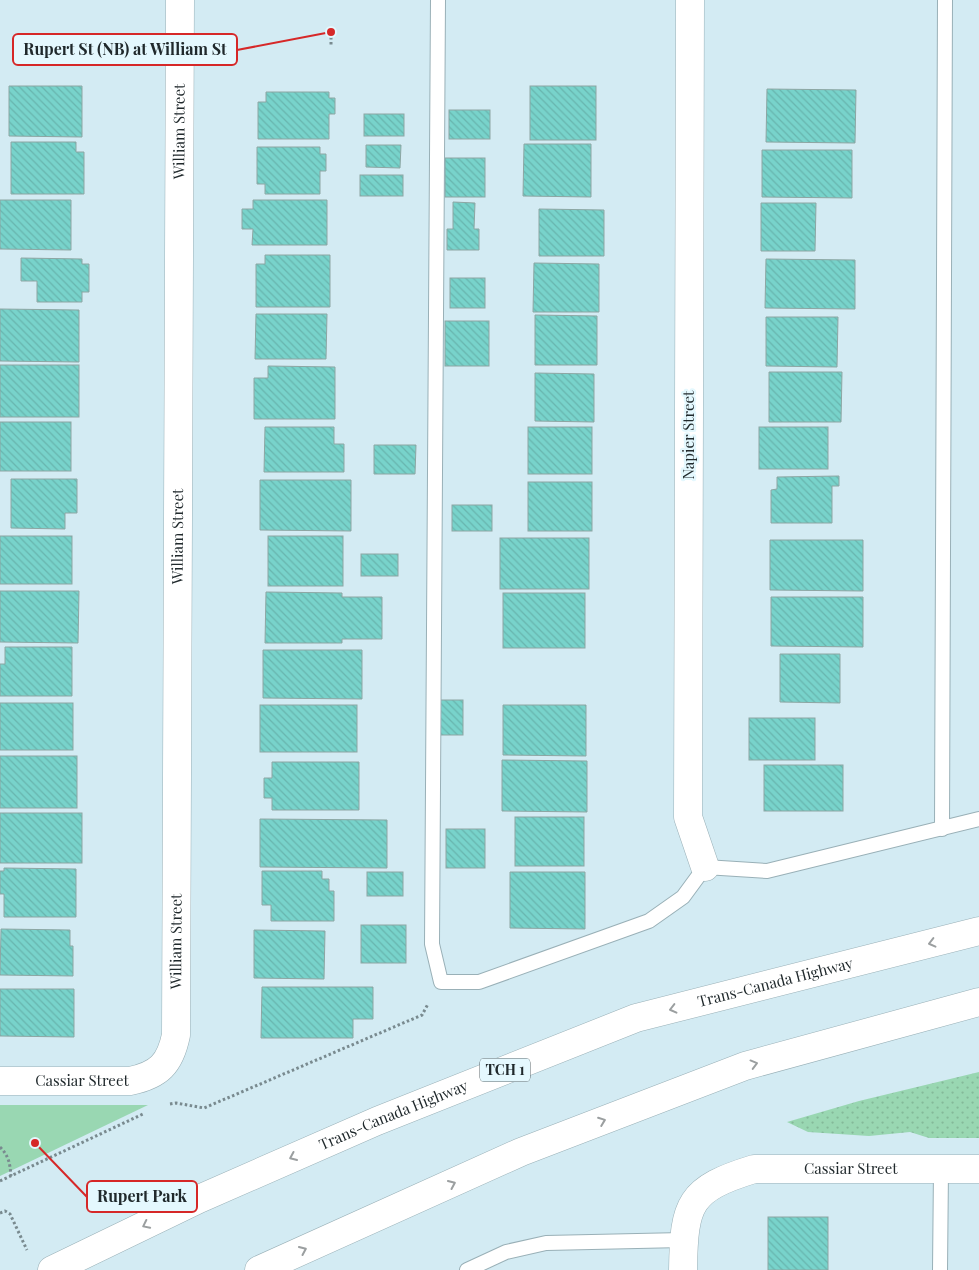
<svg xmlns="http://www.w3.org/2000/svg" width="979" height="1270" font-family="'Playfair Display',serif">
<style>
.grass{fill:url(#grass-dots)}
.green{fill:#99d7b2}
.building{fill:url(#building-back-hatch);stroke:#8da6a3}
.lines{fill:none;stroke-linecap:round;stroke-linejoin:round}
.service-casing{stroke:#99b0b7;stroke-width:16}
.minor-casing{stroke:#99b0b7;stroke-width:29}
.motorway-casing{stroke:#99b0b7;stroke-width:29}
.path{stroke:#798a8f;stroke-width:3;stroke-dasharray:2.5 2.5;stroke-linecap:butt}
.service{stroke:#fff;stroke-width:14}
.minor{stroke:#fff;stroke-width:28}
.motorway{stroke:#fff;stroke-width:28}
.oneway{stroke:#9b9fa0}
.labels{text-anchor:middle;stroke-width:4.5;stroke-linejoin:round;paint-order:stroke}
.shield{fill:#e4f8fe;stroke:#5b676b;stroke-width:1}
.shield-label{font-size:14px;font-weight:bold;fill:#20292c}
.street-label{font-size:15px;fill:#20292c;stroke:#e4f8fe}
.leader{fill:none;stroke:#d62828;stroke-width:2}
.callout-dot{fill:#d62828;stroke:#e4f8fe;stroke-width:2}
.callout{fill:#e4f8fe;stroke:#d62828;stroke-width:2}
.callout-label{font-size:16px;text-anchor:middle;font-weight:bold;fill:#20292c}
</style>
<defs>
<pattern id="grass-dots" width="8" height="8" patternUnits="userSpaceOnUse" patternTransform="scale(1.25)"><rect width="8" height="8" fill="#99d7b2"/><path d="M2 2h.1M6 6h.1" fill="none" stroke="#84b999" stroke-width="1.8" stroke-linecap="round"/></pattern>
<pattern id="building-back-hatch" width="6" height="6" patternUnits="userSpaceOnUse" patternTransform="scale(1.25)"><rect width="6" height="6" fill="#78d3cb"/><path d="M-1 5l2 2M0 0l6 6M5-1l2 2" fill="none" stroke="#68b5ae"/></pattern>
</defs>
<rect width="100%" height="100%" fill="#d3ebf3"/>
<polygon class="grass" points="979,1072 979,1138 929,1138 910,1132 869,1136 808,1132 787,1122 859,1101"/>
<polygon class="green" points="0,1105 148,1105 0,1176"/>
<g class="building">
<polygon points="9,86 82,86 82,137 9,136"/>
<rect x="530" y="86" width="66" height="54"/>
<polygon points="767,89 856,90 855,143 766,142"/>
<polygon points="266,92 329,92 329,98 335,98 335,114 329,114 329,139 258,139 258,102 266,102"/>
<rect x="449" y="110" width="41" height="29"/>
<rect x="364" y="114" width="40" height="22"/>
<polygon points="11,142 76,142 76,152 84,152 84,194 11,194"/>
<polygon points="524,144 591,144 591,197 523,196"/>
<polygon points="366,145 401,145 400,168 366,167"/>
<polygon points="257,147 320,147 320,154 326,154 326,171 320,171 320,194 265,194 265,184 257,184"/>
<polygon points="762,150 852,150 852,198 762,197"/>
<rect x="445" y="158" width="40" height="39"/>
<rect x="360" y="175" width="43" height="21"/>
<polygon points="0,200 71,200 71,250 0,249"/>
<polygon points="253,200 327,200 327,245 252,245 253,229 242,229 242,209 253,209"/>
<polygon points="453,202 475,203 474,229 479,229 479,250 447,250 447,229 453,229"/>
<polygon points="761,203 816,203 815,251 761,251"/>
<polygon points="539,209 604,210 604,256 539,256"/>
<polygon points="265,255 330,255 330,307 256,307 256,264 265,264"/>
<polygon points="21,258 82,259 82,264 89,264 89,292 82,292 82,302 37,302 37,281 21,281"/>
<polygon points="766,259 855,260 855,309 765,308"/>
<polygon points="534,263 599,264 599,312 533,312"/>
<rect x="450" y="278" width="35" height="30"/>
<polygon points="0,309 79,310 79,362 0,361"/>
<polygon points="256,314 327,314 326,359 255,359"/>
<polygon points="535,315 597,316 597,365 535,365"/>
<polygon points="766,317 838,317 837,367 766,366"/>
<rect x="445" y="321" width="44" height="45"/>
<rect x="0" y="365" width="79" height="52"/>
<polygon points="268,366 335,367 335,419 254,419 254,378 268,378"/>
<polygon points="769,372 842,372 841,422 769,422"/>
<polygon points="535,373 594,374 594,422 535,421"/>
<rect x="0" y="422" width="71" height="49"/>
<polygon points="265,427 334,427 334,444 344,444 344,472 264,472"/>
<rect x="528" y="427" width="64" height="47"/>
<rect x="759" y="427" width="69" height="42"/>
<polygon points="374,445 416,445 415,474 374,474"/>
<polygon points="839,476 839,486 832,486 832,523 771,523 771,490 777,489 777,477"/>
<polygon points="11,479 77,479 77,513 65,513 65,529 11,528"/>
<polygon points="260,480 351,480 351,531 260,530"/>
<rect x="528" y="482" width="64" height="49"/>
<rect x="452" y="505" width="40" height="26"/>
<rect x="0" y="536" width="72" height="48"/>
<rect x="268" y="536" width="75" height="50"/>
<rect x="500" y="538" width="89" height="51"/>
<polygon points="770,540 863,540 863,591 770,590"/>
<rect x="361" y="554" width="37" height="22"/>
<polygon points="0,591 79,591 78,643 0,642"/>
<polygon points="266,592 342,593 342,597 382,597 382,639 342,639 342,643 265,643"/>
<rect x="503" y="593" width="82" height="55"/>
<polygon points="771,597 863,597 863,647 771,646"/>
<polygon points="5,647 72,647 72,696 0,696 0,664 5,664"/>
<polygon points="263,650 362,650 362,699 263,698"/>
<polygon points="780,654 840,654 840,703 780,702"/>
<rect x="440" y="700" width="23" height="35"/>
<rect x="0" y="703" width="73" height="47"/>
<rect x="260" y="705" width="97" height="47"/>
<polygon points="503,705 586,705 586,756 503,755"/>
<rect x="749" y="718" width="66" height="42"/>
<rect x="0" y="756" width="77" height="52"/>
<polygon points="502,760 587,761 587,812 502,811"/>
<polygon points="272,762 359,762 359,810 272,810 272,798 264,798 264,778 272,778"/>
<rect x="764" y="765" width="79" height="46"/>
<rect x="0" y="813" width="82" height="50"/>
<rect x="515" y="817" width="69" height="49"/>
<polygon points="260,819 387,820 387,868 260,867"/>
<rect x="446" y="829" width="39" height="39"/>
<polygon points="4,868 76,869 76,917 4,917 4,894 0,894 0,871 4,871"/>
<polygon points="262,871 322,871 322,879 329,879 329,891 334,891 334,921 271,921 271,905 262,905"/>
<rect x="367" y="872" width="36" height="24"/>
<polygon points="510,872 585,872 585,929 510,928"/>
<rect x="361" y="925" width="45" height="38"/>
<polygon points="1,929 70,930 70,946 73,946 73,976 0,975"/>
<polygon points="254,930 325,931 324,979 254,978"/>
<polygon points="262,987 373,987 373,1019 353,1019 353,1038 261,1038"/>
<polygon points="0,989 74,989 74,1037 0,1036"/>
<rect x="768" y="1217" width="60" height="53"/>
</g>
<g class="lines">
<g class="service-casing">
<g id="service">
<polyline points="438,0 432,944 441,982 479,982 649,921 683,897 705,867 767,871 979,819"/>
<polyline points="942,829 945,0"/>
<polyline points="467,1270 506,1252 546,1243 683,1240"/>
<polyline points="940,1270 941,1169"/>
</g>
</g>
<g class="minor-casing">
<g id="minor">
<polyline points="690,0 688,817 705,867"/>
<path id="s1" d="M0,1081h130c29,-6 40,-17 46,-46l4,-1035"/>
<path id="s2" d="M683,1270c1,-67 6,-81 71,-101h225"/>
</g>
</g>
<g class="motorway-casing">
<g id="motorway">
<path id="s3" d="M52,1270l147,-71 178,-78 259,-103 343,-87"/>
<polyline points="259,1270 521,1152 745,1066 979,1002"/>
</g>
</g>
<g class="path">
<polyline points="331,32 331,45"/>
<polyline points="170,1104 176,1103 204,1108 422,1015 428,1004"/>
<path d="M0,1147c9,9 10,17 11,29"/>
<polyline points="0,1181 143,1114"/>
<polyline points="0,1213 5,1211 10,1214 27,1250"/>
</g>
<use href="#service" class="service"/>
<use href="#minor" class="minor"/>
<use href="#motorway" class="motorway"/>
</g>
<defs><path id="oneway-chevron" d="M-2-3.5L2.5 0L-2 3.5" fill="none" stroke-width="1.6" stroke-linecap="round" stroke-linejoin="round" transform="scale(1.25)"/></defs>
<g class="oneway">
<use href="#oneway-chevron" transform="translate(932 943) rotate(166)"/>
<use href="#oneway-chevron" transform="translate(673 1009) rotate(166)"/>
<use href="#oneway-chevron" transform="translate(754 1064) rotate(-15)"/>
<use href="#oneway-chevron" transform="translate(602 1121) rotate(-21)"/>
<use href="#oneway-chevron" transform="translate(293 1157) rotate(156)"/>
<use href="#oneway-chevron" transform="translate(452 1184) rotate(-24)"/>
<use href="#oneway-chevron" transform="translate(146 1225) rotate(154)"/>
<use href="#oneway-chevron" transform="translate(303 1250) rotate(-24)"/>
</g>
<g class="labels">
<rect class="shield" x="480" y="1058.5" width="50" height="23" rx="4"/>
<g class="shield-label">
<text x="505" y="1075">TCH 1</text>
</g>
<g class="street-label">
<text dy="5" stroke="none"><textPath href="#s1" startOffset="1104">William Street</textPath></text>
<text transform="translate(689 435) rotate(-90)" y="5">Napier Street</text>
<text dy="5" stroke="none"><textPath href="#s1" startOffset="699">William Street</textPath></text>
<text dy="5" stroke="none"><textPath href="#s1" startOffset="294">William Street</textPath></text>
<text dy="5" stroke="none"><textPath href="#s3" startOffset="780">Trans-Canada Highway</textPath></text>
<text dy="5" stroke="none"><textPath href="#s1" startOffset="82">Cassiar Street</textPath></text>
<text dy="5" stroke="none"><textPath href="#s3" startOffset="375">Trans-Canada Highway</textPath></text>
<text dy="5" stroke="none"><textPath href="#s2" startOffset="236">Cassiar Street</textPath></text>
</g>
</g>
<path class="leader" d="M331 32L237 50M35 1143L87 1197"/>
<g class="callout-dot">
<circle cx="331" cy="32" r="5"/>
<circle cx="35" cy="1143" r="5"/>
</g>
<g class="callout">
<rect x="13" y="34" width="224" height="31" rx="5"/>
<rect x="87" y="1181" width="110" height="31" rx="5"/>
</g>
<g class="callout-label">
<text x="125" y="55">Rupert St (NB) at William St</text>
<text x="142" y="1202">Rupert Park</text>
</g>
</svg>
